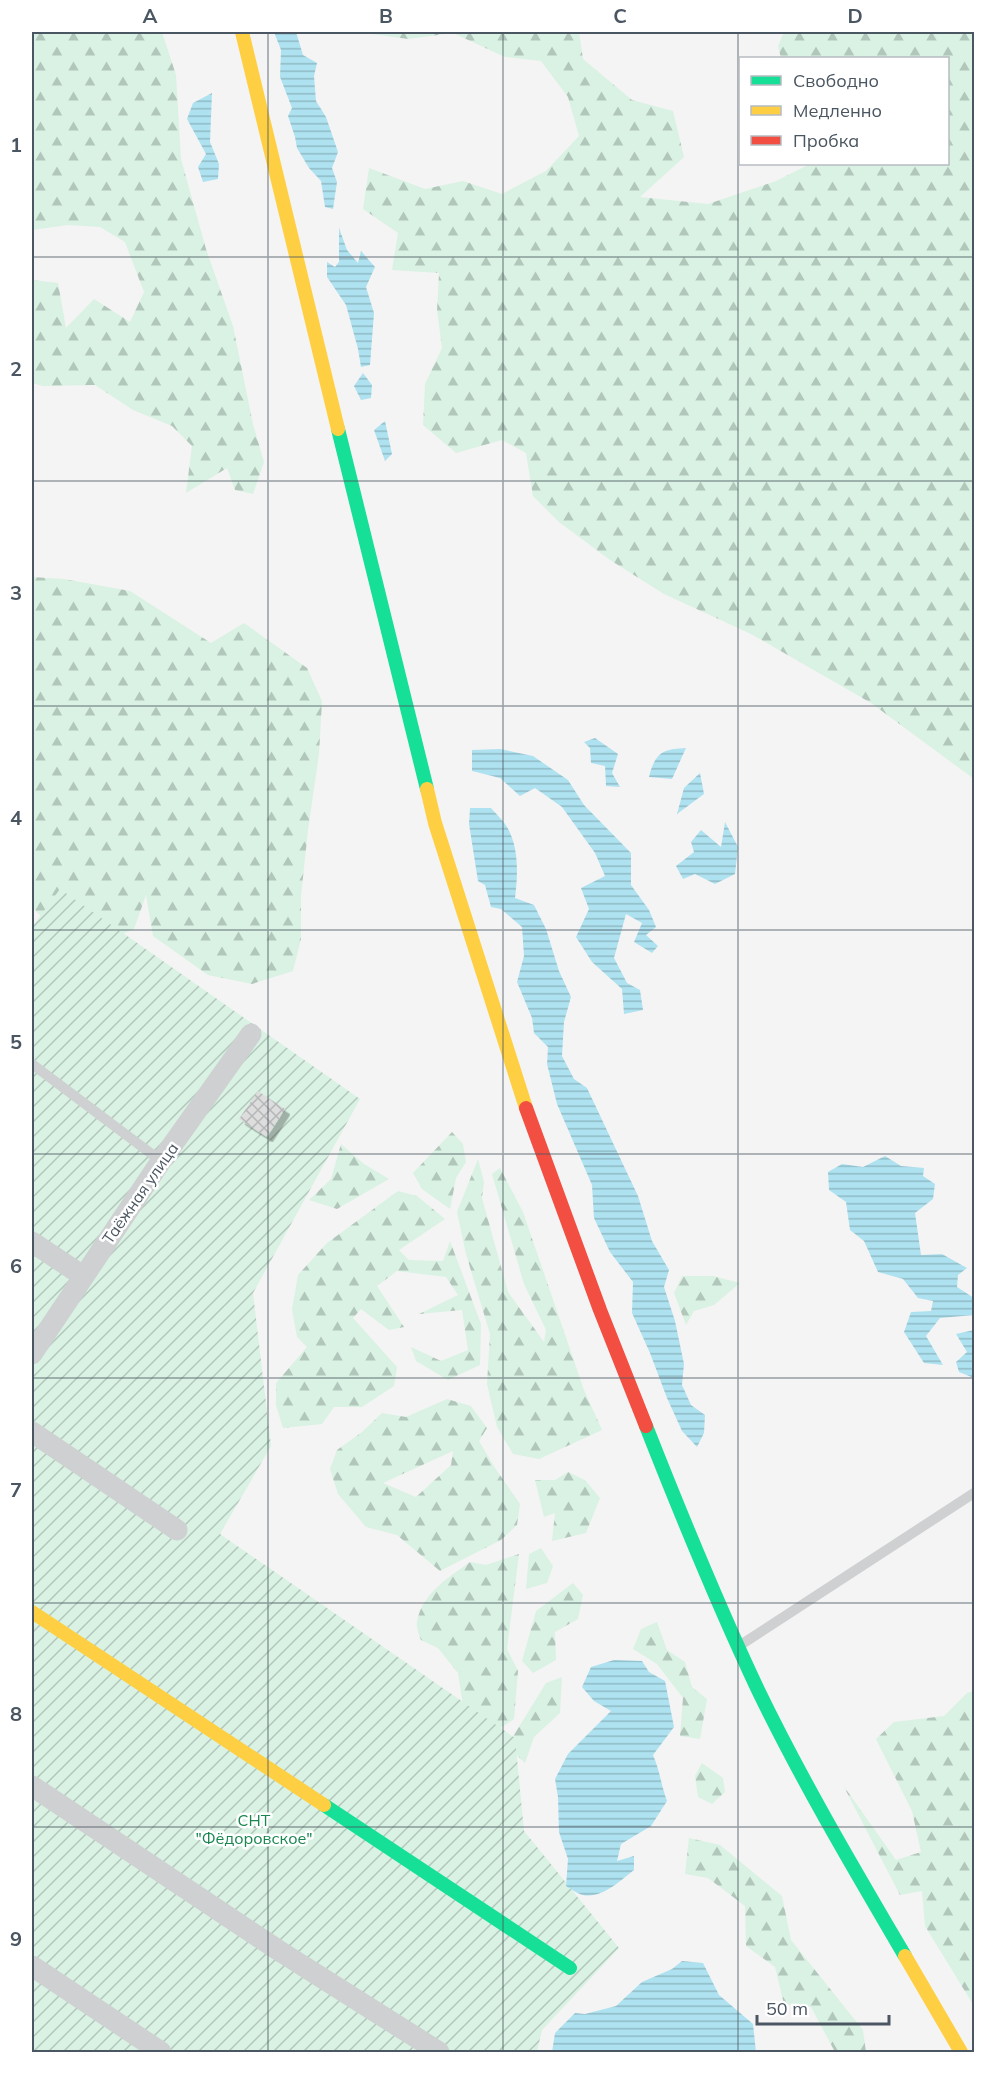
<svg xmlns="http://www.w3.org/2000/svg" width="1006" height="2084" font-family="Mulish,sans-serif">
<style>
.forest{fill:url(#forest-firs);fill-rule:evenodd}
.garden{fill:url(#garden-furrows)}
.water{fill:url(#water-rules)}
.building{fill:url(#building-cross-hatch);filter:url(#shadow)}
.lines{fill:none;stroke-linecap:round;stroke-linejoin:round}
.lane{stroke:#ced0d2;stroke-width:10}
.street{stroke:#ced0d2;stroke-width:21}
.fast{stroke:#16e098;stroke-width:14}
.slow{stroke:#ffcf43;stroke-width:14}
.jam{stroke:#f24e42;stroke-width:14}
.grid{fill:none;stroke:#4a5661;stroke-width:1.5;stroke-opacity:0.55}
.labels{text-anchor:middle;stroke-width:5;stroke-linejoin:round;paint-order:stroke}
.street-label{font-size:16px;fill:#4a5661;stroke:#fff}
.park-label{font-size:16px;fill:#17864f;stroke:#fff}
.neatline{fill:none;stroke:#4a5661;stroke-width:2}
.grid-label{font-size:20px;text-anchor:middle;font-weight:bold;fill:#4a5661}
</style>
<defs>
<pattern id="forest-firs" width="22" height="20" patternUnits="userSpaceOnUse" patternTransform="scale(1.5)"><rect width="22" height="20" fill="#d9f2e3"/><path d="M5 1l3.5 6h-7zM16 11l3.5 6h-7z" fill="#b2c7bb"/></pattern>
<pattern id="garden-furrows" width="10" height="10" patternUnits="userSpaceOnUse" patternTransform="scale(1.5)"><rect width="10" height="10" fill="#d9f2e3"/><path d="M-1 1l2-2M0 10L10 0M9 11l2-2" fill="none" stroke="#b2c7bb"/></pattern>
<pattern id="water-rules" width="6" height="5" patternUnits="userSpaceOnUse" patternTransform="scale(1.5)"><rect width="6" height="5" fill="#aee2f0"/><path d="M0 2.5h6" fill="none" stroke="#90bac6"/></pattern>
<pattern id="building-cross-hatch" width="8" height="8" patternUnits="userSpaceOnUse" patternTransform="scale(1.5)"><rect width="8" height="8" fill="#ddddde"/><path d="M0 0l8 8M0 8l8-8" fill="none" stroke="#b5b6b7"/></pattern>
<filter id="shadow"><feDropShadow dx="5.5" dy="5.5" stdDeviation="0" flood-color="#0004"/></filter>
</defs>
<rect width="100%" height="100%" fill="#f4f4f4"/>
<g class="forest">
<polygon points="32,32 162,32 176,75 181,159 206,249 233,326 253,424 264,462 253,494 235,490 227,468 186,493 192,446 172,426 133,410 95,385 43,386 32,383 32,280 58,283 66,328 94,299 130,322 144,292 125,242 100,227 68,225 32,230"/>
<polygon points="358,32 579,32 583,59 632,100 673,111 684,157 640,197 708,204 776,181 810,164 948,164 948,58 781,58 778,46 784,32 974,32 974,779 871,703 751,634 664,594 610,560 559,522 533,496 526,453 502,440 456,453 423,425 425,384 442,348 437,310 439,273 392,270 398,233 363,209 369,168 425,189 463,181 502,194 546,171 579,136 568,97 541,61 505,57 453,33 408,39"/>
<polygon points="32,577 64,579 130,591 211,643 244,623 307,668 322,701 319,754 308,830 301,896 301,939 293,971 252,984 208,975 153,936 146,895 134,929 103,942 49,925 32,907"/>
<polygon points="452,1132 463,1144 466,1162 456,1178 450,1209 422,1189 413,1173"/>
<polygon points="341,1144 364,1164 389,1179 337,1209 309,1200 331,1179"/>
<polygon points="478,1159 484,1182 482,1198 508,1292 544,1342 546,1330 524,1284 492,1174 500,1168 523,1212 584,1390 602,1430 539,1459 513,1454 497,1427 487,1384 490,1334 466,1254 457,1212"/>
<polygon points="398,1191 417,1196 445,1219 399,1250 409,1260 443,1261 450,1241 481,1324 480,1365 448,1380 416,1361 411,1347 441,1361 468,1350 462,1310 419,1314 458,1295 446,1277 397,1271 377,1286 404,1327 389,1330 361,1309 353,1318 397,1367 394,1386 362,1407 334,1407 322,1424 283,1428 276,1405 276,1383 307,1347 297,1337 292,1309 298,1275 327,1243"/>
<polygon points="682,1276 713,1276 740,1283 714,1305 694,1311 686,1325 674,1293"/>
<path d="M447,1399l24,7 16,22 -8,13 16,27 25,36 -3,21 -16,15 -61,31 -43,-36 -31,-8 -28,-33 -8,-25 7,-19 25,-18 20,-19 24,4zM453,1451l-2,14 -35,32 -33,-14z"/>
<polygon points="568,1472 585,1480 600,1498 586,1533 552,1541 555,1513 544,1517 535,1480 555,1480"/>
<polygon points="541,1548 553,1566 547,1583 526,1589 529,1554"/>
<path d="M519,1554l-12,95 11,22 -4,48 -15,10 -35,-17 -6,-39 -20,-25 -17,-8c-2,-5 -5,-13 -4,-18 5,-29 31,-44 53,-60l16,3z"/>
<polygon points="573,1583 583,1595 578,1619 555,1632 556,1660 533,1673 522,1661 536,1611"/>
<polygon points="657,1622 667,1650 685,1662 692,1687 707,1699 700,1739 680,1736 683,1698 657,1664 633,1649 641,1629"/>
<polygon points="562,1677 560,1713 534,1737 525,1763 507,1746 546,1683"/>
<polygon points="974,1691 974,2006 925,1926 922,1891 900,1895 843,1785 896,1860 921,1852 912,1811 876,1739 894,1722 944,1716 967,1693"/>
<polygon points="702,1763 723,1778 725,1792 712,1804 698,1797 695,1776"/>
<polygon points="689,1838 720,1845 782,1896 791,1940 863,2030 866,2052 835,2052 811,2007 784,2004 775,1967 746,1946 745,1906 708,1878 685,1874"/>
</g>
<polygon class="garden" points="60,889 360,1099 253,1293 271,1446 220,1534 515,1738 524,1831 619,1948 542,2030 537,2052 32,2052 32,927"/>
<g class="water">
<polygon points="274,32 296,32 303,55 317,63 314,76 316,101 326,117 338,152 332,168 337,182 333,209 325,207 321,181 309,168 297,148 295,137 288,116 292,108 280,77 281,50"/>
<polygon points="212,93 210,142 219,164 218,179 203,182 198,167 206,154 187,119 193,103"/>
<polygon points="339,228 347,250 358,263 361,251 375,267 366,287 374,313 370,365 361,367 358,349 346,305 327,277 327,262 335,267 339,262"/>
<polygon points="363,373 372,385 371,398 361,400 354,386"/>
<polygon points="385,421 392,454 385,461 374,430"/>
<polygon points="595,738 618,754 612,773 620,787 606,786 605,766 591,763 590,748 584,742"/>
<path d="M686,748l-14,31 -23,-2c6,-24 13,-28 37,-29z"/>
<polygon points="500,749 533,756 568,780 584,805 631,853 631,885 649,910 656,927 646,935 658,946 652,953 634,942 642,923 626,914 614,958 627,983 640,990 643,1010 624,1014 622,989 592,962 576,937 589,909 581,888 605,876 595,853 562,807 535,788 520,796 500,778 472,771 472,750"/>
<polygon points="700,773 704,794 677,814 684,788"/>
<path d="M470,808h21c5,6 12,12 16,19 12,20 11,48 8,71l19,7 12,24 13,42 12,26 -7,25 -2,34 12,23 13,9 51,108 14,45 17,29 -5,17 11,34 9,43 -2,21 9,20 14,10 -1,18 -7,14 -15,-16 -15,-33 -17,-45 -18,-40 1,-31 -23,-30 -16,-34 -2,-33 -35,-81 -10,-40 1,-17 -14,-14 -2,-15 -15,-36 7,-26 -2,-29 -21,-18 -10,-2 -6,-22 -7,-4 -9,-57z"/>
<polygon points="725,822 738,847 735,874 715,884 695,874 683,879 676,866 694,852 691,842 701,830 721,847"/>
<polygon points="885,1156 901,1166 924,1168 923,1176 935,1184 933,1199 915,1213 921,1255 942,1254 967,1268 958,1275 957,1287 974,1298 974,1319 974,1315 940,1318 926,1336 943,1365 924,1363 904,1332 911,1312 931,1311 933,1301 918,1298 903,1279 878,1272 864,1241 850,1230 846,1202 829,1190 828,1172 842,1164 863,1167"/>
<polygon points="974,1330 974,1378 959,1372 956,1362 967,1352 956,1334"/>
<path d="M614,1660l28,1 7,11 16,9 9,46 -21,28c7,16 8,30 14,46l-16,25 -30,18 -4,17 17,-5v14c-13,10 -32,29 -51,25 -5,-1 -12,-6 -17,-9l2,-27 -9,-27 -1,-35 -3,-18 13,-25 43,-43 -17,-10 -12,-14 9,-20z"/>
<polygon points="682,1961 703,1963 719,1995 753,2024 756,2052 552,2052 555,2033 575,2013 585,2014 616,2006 642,1982 672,1969"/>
</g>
<polygon class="building" points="258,1091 285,1109 267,1137 239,1119"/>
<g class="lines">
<g class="lane">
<polyline points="32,1064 161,1161"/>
<polyline points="739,1646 974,1493"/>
</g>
<g class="street">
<polyline points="32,1242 83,1276"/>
<polyline points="32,1354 161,1161 251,1034"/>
<polyline points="32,1432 177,1530"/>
<polyline points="32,1786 278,1950 439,2052"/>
<polyline points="32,1966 161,2052"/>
</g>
<g class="fast">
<polyline points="338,429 427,789"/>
<path d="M646,1426c35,89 71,177 112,264 44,91 96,179 147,266"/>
<polyline points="324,1805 570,1968"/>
</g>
<g class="slow">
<polyline points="242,32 338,429"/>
<polyline points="427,789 435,823 526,1108"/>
<polyline points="32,1612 324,1805"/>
<polyline points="905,1956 961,2052"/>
</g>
<polyline class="jam" points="526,1108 600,1310 646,1426"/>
</g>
<path class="grid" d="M268,32v2020M503,32v2020M738,32v2020M32,257h942M32,481h942M32,706h942M32,930h942M32,1154h942M32,1378h942M32,1603h942M32,1827h942"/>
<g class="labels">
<g class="street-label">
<text transform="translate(140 1193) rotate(-55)" y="6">Таёжная улица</text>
</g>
<g class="park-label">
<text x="254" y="1826">СНТ<tspan x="254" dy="18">"Фёдоровское"</tspan></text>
</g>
</g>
<rect width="1006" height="2084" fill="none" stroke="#ffffff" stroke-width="66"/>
<rect x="739" y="57" width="210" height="108" fill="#ffffff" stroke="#b7bbc0" stroke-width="1.5"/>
<rect x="751" y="76" width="30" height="9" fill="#16e098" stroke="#b7bbc0" stroke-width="1.5"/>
<text x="793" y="87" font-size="18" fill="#4a5661">Свободно</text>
<rect x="751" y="106" width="30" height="9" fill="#ffcf43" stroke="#b7bbc0" stroke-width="1.5"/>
<text x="793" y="117" font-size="18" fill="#4a5661">Медленно</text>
<rect x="751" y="136" width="30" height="9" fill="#f24e42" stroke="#b7bbc0" stroke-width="1.5"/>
<text x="793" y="147" font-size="18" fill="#4a5661">Пробка</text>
<path d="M757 2015v9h132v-9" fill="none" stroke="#4a5661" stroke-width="3"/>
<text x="766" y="2015" font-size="18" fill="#4a5661" stroke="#ffffff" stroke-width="4.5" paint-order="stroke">50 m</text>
<rect x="33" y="33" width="940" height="2018" class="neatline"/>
<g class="grid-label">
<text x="150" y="23">A</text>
<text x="386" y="23">B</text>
<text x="620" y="23">C</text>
<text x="855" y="23">D</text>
<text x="16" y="152">1</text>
<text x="16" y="376">2</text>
<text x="16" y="600">3</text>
<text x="16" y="825">4</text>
<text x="16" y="1049">5</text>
<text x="16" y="1273">6</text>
<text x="16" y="1497">7</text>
<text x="16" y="1721">8</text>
<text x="16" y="1946">9</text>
</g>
</svg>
